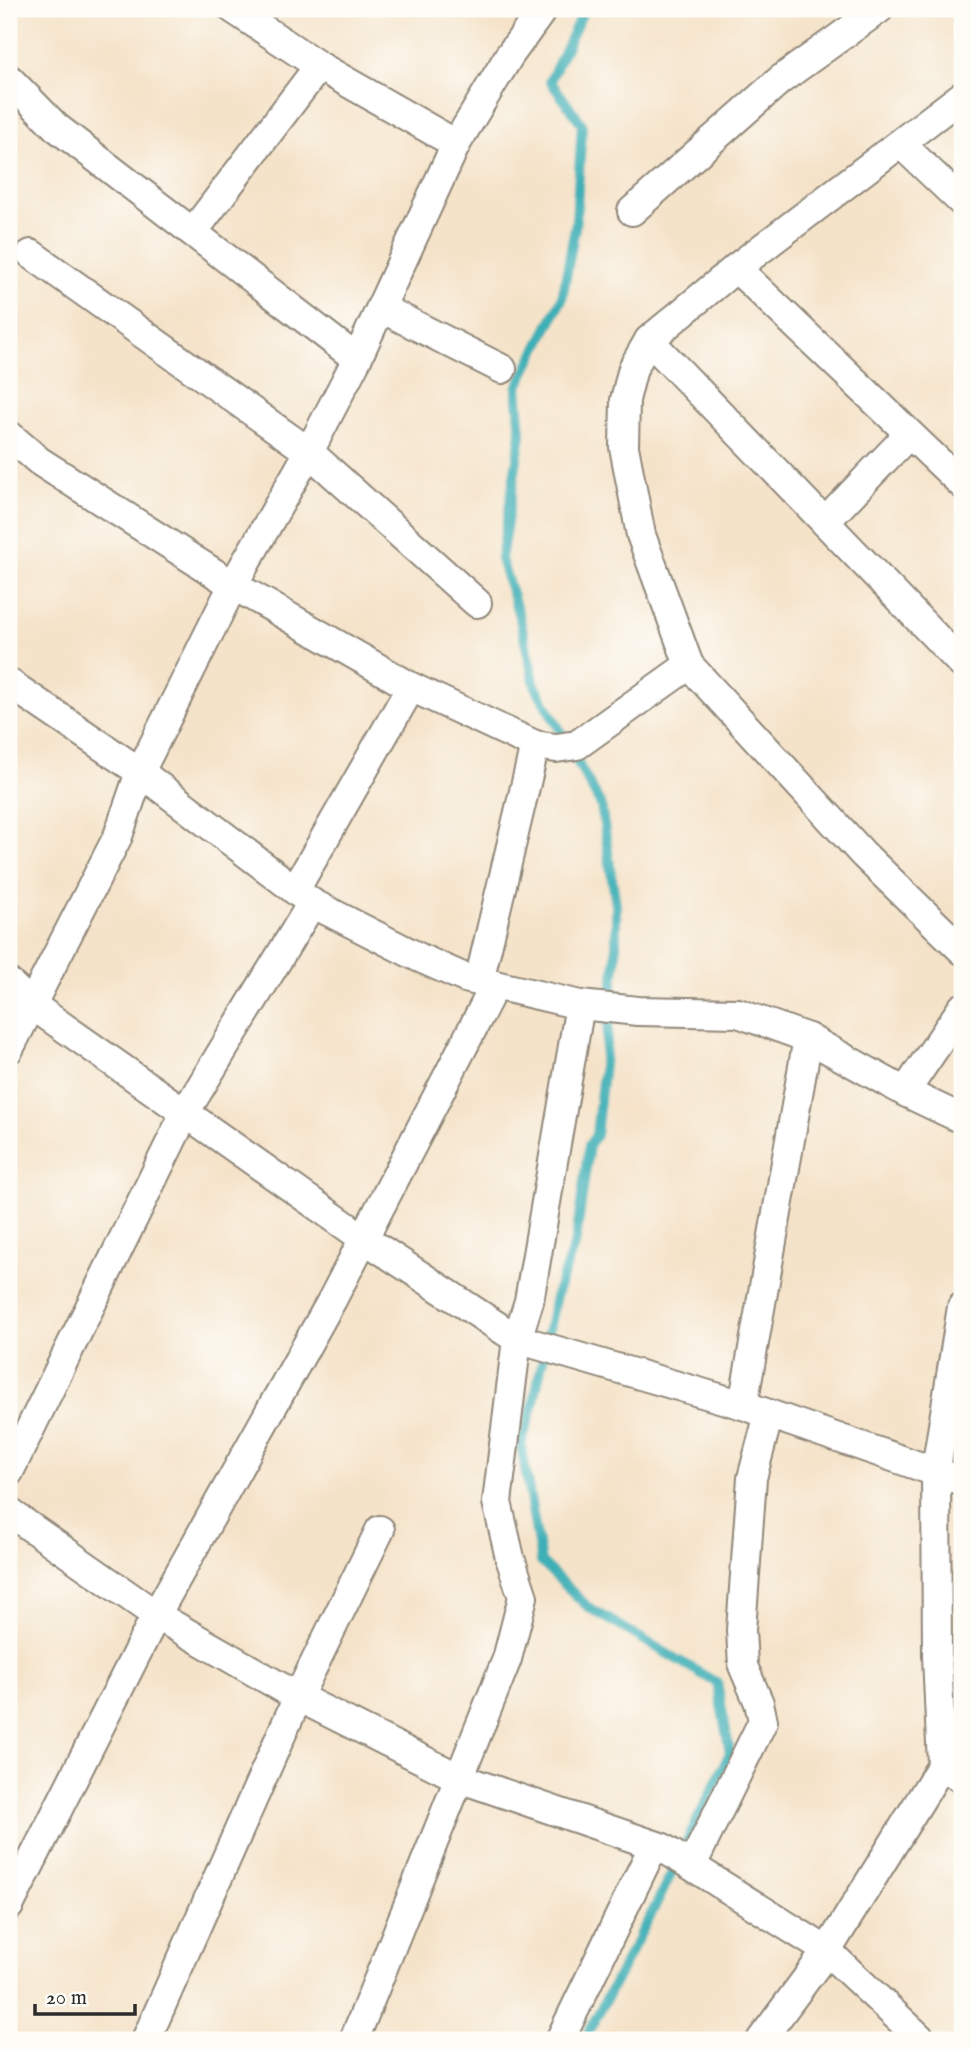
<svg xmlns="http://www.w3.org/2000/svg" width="971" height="2049" font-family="'IM FELL English',serif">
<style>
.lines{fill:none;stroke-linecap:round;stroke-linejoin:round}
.stream{stroke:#3dafb6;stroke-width:10}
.minor-casing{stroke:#90877a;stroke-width:32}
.minor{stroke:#fff;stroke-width:28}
</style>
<rect width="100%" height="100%" fill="#fdfcf7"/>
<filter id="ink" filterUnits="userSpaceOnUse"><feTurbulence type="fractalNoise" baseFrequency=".0143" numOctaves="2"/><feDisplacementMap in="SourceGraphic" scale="14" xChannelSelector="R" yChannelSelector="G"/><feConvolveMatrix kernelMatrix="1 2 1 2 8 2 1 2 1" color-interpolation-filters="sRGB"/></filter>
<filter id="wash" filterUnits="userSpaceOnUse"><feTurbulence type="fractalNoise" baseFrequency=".00686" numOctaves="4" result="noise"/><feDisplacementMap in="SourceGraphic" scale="28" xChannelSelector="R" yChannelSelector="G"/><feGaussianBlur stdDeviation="1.57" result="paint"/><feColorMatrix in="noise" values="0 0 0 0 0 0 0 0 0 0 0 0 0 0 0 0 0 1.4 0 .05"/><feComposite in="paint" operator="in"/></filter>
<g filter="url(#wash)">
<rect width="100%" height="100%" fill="#f5e3c9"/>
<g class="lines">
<polyline class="stream" points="578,9 582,14 550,81 582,124 576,222 562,299 517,388 521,434 501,559 520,619 535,685 601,805 616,905 616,957 596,1135 589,1145 576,1240 556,1295 533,1406 521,1444 541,1562 588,1607 717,1683 730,1753 656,1905 584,2040"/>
</g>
</g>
<g filter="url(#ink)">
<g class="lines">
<g class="minor-casing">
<g id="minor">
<polyline points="233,9 319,66 456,144"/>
<polyline points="9,79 56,127 357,359"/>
<polyline points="962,96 736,268 649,340 633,368 625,400 624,447 641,535 689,665 864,855 962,950"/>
<polyline points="901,144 962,202"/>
<polyline points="632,211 780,80 879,9"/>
<polyline points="193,232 319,66"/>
<polyline points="31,254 309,452 477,603"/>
<polyline points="736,268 962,484"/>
<polyline points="381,308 502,369"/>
<polyline points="649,340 962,664"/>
<polyline points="9,435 39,461 233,585 411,687 535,745 556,748 577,745 689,665"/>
<polyline points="825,522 909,434"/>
<polyline points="9,683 140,772 312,903 420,958 465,978 580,1005 638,1011 738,1013 808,1038 905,1092 962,1119"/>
<polyline points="295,890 411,687"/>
<polyline points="479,981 535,745"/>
<polyline points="9,983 32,1005 363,1238 517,1339 743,1405 962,1481"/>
<polyline points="9,1049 118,836 140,772 233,585 309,452 357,359 456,144 509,56 543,9"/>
<polyline points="905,1092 962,1008"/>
<polyline points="743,1405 808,1038"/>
<polyline points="9,1472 186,1111 312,903"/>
<polyline points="9,1512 156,1615 298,1697 459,1778 663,1848 827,1951 922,2040"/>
<polyline points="942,1765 937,1656 936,1469 962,1307"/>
<polyline points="942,1765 962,1779"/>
<polyline points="692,1865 763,1721 759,1703 743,1666 741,1630 752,1478 769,1414"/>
<polyline points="9,1906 156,1615 332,1300 495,985"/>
<polyline points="146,2040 298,1697 380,1530"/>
<polyline points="354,2040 507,1659 523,1597 510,1558 497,1502 517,1339 529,1301 580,1005"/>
<polyline points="560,2040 654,1845"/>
<polyline points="761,2040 827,1951 942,1765 962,1741"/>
</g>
</g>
<use href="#minor" class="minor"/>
</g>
</g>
<rect width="971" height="2049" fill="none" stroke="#fdfcf7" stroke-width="35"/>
<path d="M35 2004v10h100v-10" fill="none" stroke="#2b2b2b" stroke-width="3.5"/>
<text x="46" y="2004" font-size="21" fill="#2b2b2b" stroke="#fdfcf7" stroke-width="5" paint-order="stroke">20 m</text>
</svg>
